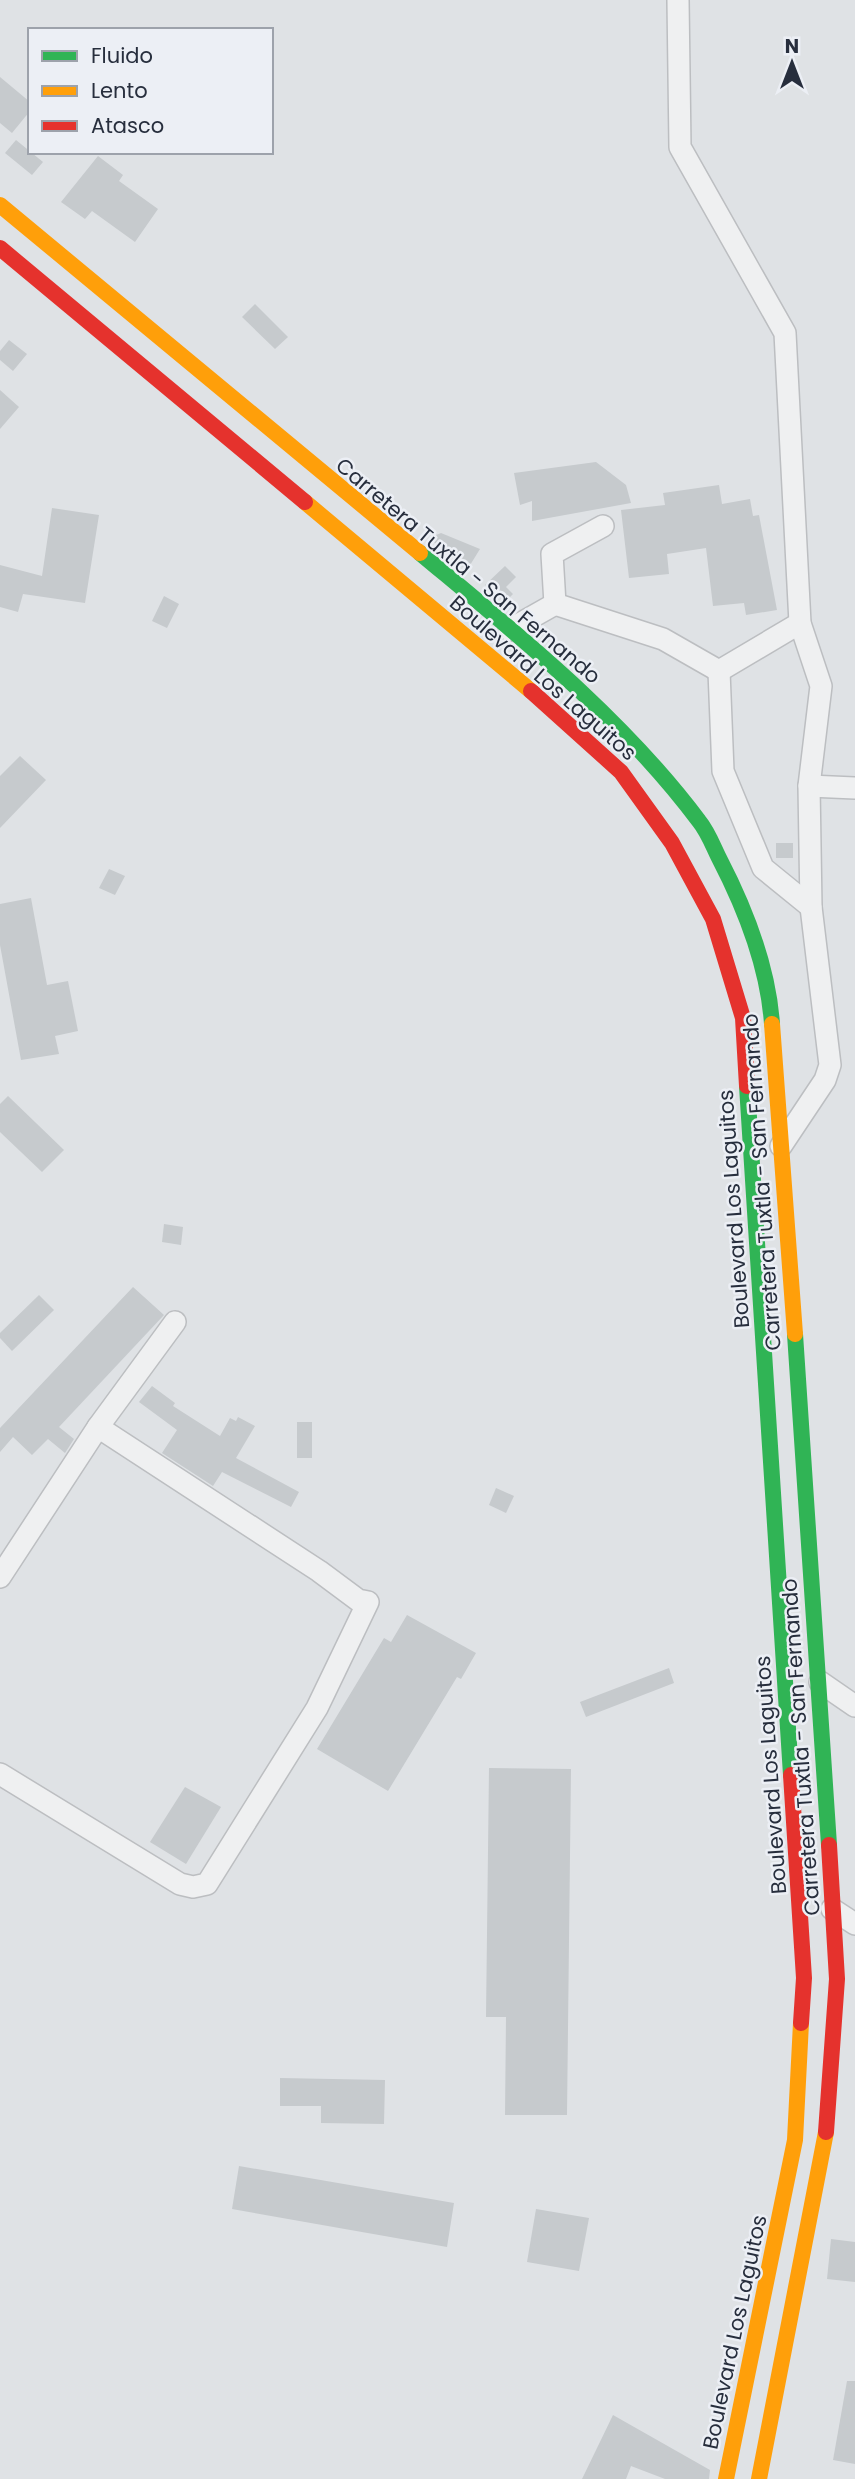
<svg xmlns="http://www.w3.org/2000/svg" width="855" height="2479" font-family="Poppins,sans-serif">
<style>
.building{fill:#c6cacd}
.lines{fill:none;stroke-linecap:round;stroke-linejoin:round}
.street-casing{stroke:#bcbec1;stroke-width:24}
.street{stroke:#eff0f1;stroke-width:21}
.fast{stroke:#30b455;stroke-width:16}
.slow{stroke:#ff9f0a;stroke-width:16}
.jam{stroke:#e5322d;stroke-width:16}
.labels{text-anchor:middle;stroke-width:5;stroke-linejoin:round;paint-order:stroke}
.street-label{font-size:21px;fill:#272e3d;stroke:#eceff5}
</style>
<rect width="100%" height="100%" fill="#dfe2e5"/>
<g class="building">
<polygon points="0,77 30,102 30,111 12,133 0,123"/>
<polygon points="16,140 43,162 32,175 5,153"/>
<polygon points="98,156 123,175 119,181 158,209 135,242 92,211 85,219 61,202"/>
<polygon points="255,304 288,337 275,349 242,317"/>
<polygon points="9,340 27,354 13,371 0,360 0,351"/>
<polygon points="0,390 19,407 0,429"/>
<polygon points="596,462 626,485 631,503 532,521 532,501 520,505 514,473"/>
<polygon points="719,485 722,504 750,499 753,516 759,515 777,610 746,615 744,603 713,606 706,548 667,554 669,574 629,578 621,510 665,505 663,493"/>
<polygon points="52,508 99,515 85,603 23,594 18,612 0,607 0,565 42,576"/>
<polygon points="441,533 480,549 467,570 429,538"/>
<polygon points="505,566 516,577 506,587 513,594 505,602 485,585"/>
<polygon points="164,596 179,604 167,628 152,621"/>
<polygon points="20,756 46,780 0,828 0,776"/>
<rect x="776" y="843" width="17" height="15"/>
<polygon points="109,869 125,876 115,895 99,888"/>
<polygon points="31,898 47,985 68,981 78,1031 55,1036 59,1054 21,1060 0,945 0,904"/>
<polygon points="8,1096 64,1150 42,1172 0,1132 0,1104"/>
<polygon points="164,1224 183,1227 181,1245 162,1242"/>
<polygon points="133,1287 164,1315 59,1427 74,1439 65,1453 48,1439 32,1455 13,1437 0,1452 0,1428"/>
<polygon points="39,1295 54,1310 12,1351 0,1338 0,1333"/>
<polygon points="152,1386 175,1403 173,1406 220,1436 230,1418 236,1421 238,1417 255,1426 236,1458 299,1492 291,1507 222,1472 213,1486 162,1453 177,1430 139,1402"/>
<rect x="297" y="1422" width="15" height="36"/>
<polygon points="496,1488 514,1496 506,1513 489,1505"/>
<polygon points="407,1615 476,1653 461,1679 457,1677 388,1791 317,1749 384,1638 391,1642"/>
<polygon points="669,1668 674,1683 586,1717 580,1702"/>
<polygon points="489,1768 571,1769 567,2115 505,2115 506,2017 486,2017"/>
<polygon points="185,1787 221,1807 186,1864 150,1842"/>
<polygon points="280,2078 385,2080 384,2124 321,2123 321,2106 280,2106"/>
<polygon points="239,2166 454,2203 447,2247 232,2209"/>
<polygon points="536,2209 589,2218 579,2271 527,2262"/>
<polygon points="831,2239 855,2242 855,2282 827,2279"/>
<polygon points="847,2381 855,2381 855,2464 833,2460"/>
<polygon points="613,2415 710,2470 709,2479 665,2479 631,2466 626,2479 582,2479"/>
</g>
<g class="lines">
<g class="street-casing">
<g id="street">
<polyline points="678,0 680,147 785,333 800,623 821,686 809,786 811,907 830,1065 825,1080 781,1146"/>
<polyline points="555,604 663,639 719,671 800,623"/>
<polyline points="509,630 555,604 552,554 603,526"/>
<polyline points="719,671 723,771 763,868 811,907"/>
<polyline points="809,786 855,788"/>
<polyline points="0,1577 98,1427 175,1322"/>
<polyline points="820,1682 855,1706"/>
<polyline points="0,1774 180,1884 193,1887 207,1884 317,1708 368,1602 358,1600 319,1571 98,1427"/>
<polyline points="832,1909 855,1924"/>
</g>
</g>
<use href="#street" class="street"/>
<g class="fast">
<path d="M420,553c98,82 202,165 279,268 9,11 14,25 20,37 27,52 49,108 53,166"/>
<polyline points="747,1086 791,1775"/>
<polyline points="795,1334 829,1845"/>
</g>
<g class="slow">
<polyline points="0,205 420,553"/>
<polyline points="305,502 531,691"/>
<polyline points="772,1024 795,1334"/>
<polyline points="726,2479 795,2140 801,2023"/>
<polyline points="759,2479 826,2132"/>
</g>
<g class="jam">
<polyline points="0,248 305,502"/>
<polyline points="531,691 621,772 672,843 713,919 743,1018 747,1086"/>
<polyline points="791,1775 804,1978 801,2023"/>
<polyline points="826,2132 837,1979 829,1845"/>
</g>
</g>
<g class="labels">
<g class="street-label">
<text transform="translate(468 571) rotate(40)" y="7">Carretera Tuxtla - San Fernando</text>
<text transform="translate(543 678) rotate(41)" y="7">Boulevard Los Laguitos</text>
<text transform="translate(762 1182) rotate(-94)" y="7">Carretera Tuxtla - San Fernando</text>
<text transform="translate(734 1209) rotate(-94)" y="7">Boulevard Los Laguitos</text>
<text transform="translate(801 1747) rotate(-94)" y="7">Carretera Tuxtla - San Fernando</text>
<text transform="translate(771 1775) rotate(-94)" y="7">Boulevard Los Laguitos</text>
<text transform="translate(735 2332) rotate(-78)" y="7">Boulevard Los Laguitos</text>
</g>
</g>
<rect x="28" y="28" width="245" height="126" fill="#eceff5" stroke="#9da2ab" stroke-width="2"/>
<rect x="42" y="51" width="35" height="10" fill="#30b455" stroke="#9da2ab" stroke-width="2"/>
<text x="91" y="63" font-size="21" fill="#272e3d">Fluido</text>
<rect x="42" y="86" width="35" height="10" fill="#ff9f0a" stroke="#9da2ab" stroke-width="2"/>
<text x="91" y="98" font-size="21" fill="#272e3d">Lento</text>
<rect x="42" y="121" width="35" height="10" fill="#e5322d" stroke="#9da2ab" stroke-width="2"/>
<text x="91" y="133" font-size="21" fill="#272e3d">Atasco</text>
<g transform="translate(792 63)" stroke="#eceff5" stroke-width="5" paint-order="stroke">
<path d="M0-5L12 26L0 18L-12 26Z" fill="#272e3d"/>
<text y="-10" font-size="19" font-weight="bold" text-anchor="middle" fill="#272e3d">N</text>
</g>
</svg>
